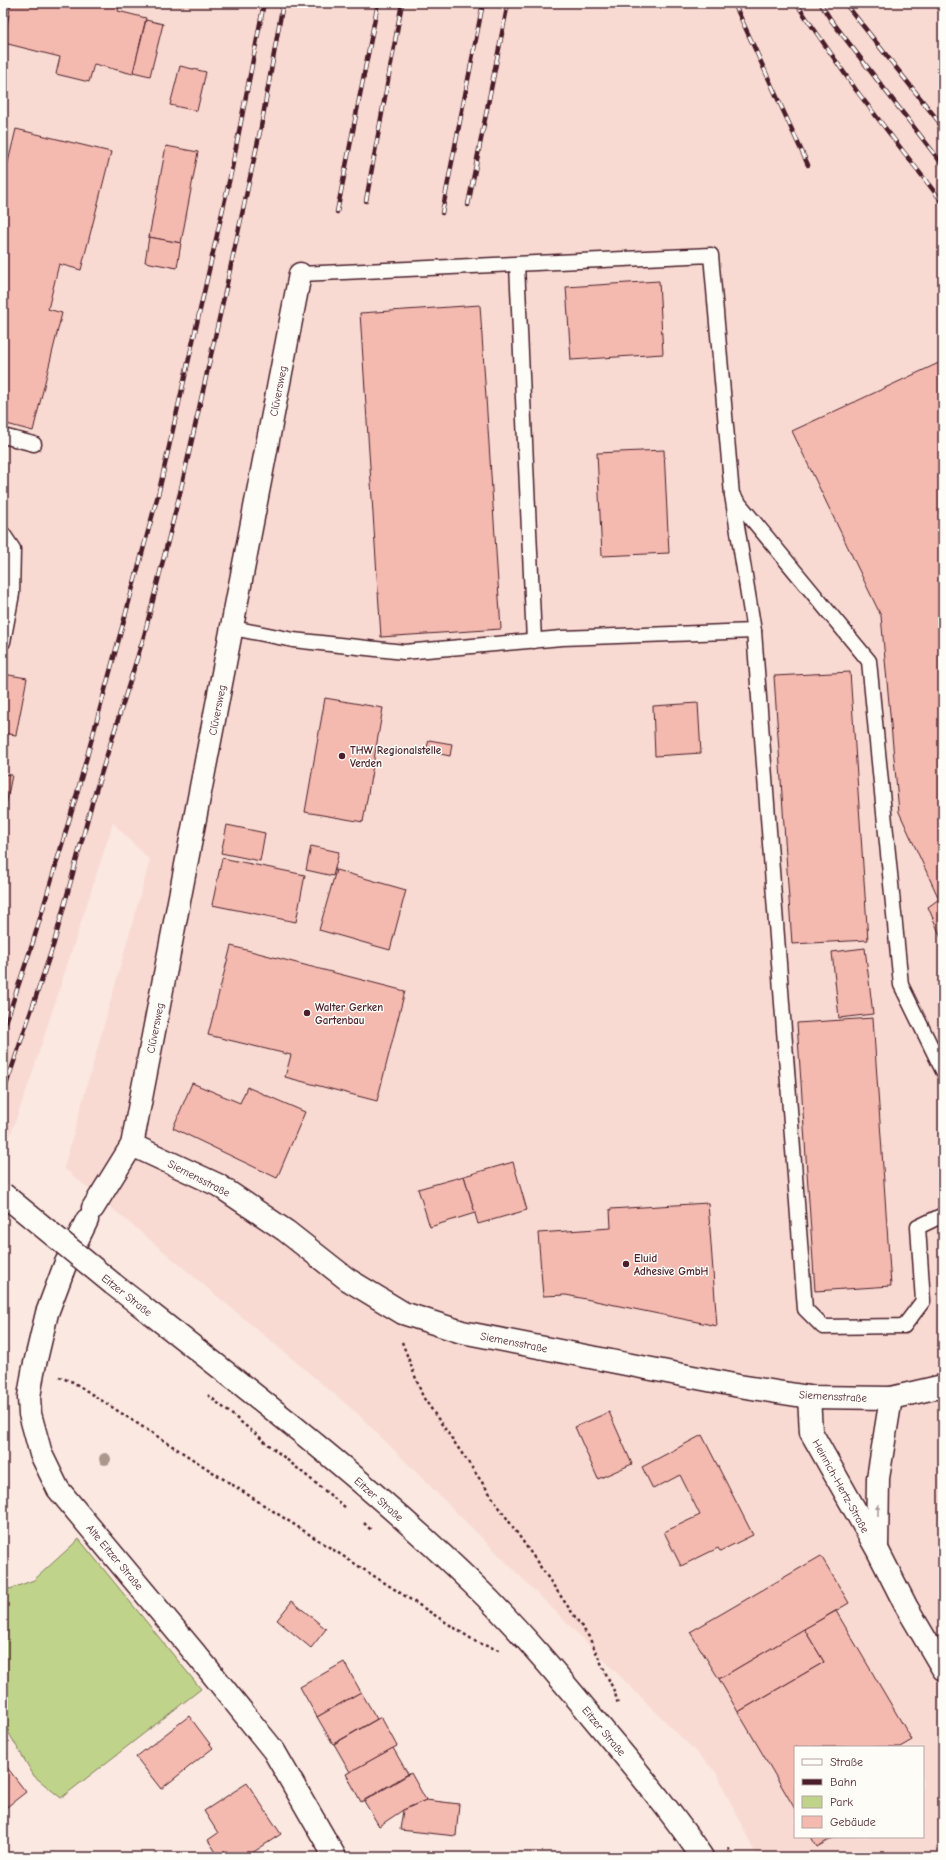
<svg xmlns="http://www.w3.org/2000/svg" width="946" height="1860" font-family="'Comic Neue',sans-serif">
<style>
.built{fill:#f8dad2;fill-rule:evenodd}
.green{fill:#bfd48a;stroke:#847a5a}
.building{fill:#f4b9af;stroke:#4a1f2b}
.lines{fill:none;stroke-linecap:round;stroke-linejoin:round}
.lane-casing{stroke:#4a1f2b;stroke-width:17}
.street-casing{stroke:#4a1f2b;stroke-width:25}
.secondary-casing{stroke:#4a1f2b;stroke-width:25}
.path{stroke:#4a1f2b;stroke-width:2.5;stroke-dasharray:3 3;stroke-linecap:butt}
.lane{stroke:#fdfcf7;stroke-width:14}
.street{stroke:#fdfcf7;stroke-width:22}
.secondary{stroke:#fdfcf7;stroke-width:22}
.rail-casing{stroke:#4a1f2b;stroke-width:4.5}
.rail{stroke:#fdfcf7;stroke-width:3;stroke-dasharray:9;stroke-linecap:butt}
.secondary-bridge-casing{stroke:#4a1f2b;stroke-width:25;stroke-linecap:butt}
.secondary-bridge{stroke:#fdfcf7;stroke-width:22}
.tree{fill:#ac978d}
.oneway{fill:#ac999b}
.poi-dot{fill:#4a1f2b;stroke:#fdfcf7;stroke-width:1.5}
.labels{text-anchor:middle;stroke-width:3;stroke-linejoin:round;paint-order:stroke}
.street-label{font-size:11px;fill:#4a1f2b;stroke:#fdfcf7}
.poi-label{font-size:11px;font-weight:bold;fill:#4a1f2b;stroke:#fdfcf7;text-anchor:start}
</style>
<rect width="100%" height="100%" fill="#fae8e1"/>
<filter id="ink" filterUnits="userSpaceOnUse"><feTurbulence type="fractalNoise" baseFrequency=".025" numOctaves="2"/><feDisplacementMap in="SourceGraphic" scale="8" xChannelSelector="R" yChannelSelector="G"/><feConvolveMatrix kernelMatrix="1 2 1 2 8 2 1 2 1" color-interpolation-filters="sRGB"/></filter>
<g filter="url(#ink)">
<path class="built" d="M3,3h940v1854h-186l-41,-85 -359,-359 -293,-245 86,-308 -37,-37 -84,260 -26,72zM795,1747h128v90h-128z"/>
<polygon class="green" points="79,1539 201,1689 61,1798 34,1776 3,1723 3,1586 10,1589 34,1580"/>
<g class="building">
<polygon points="11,3 120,3 118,11 146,18 133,74 94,64 89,82 56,74 60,57 4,43"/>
<polygon points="146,20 163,24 150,76 133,72"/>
<polygon points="180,66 206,72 197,111 170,105"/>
<polygon points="16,129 111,152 81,270 59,264 48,309 62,313 33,431 3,423 3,183"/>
<polygon points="166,146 198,152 181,243 149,237"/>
<polygon points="149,237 181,243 177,268 145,262"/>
<polygon points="659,281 663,354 571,360 566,287"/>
<polygon points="480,305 501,629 381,637 360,313"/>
<polygon points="943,361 943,942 928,907 939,899 899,812 881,616 792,431"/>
<polygon points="664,450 669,553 602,556 597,453"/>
<polygon points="850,672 868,940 792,944 774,676"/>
<polygon points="3,674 27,678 16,735 3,733"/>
<polygon points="325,698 383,708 363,822 305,812"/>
<polygon points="698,703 701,753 655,756 653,706"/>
<polygon points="429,740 452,744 450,756 426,751"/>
<polygon points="3,774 12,775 3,821"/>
<polygon points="227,825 265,833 260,861 221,853"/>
<polygon points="311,846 339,852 333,876 306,870"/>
<polygon points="222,858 305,875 296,922 212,905"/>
<polygon points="336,870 406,890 390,950 319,930"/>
<polygon points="231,946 405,991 377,1101 285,1077 291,1055 208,1035"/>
<polygon points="865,948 873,1014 839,1018 832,952"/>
<polygon points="873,1018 891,1286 815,1291 797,1023"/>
<polygon points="192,1083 240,1103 247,1087 305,1112 277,1178 173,1128"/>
<polygon points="513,1162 527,1210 478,1224 464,1176"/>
<polygon points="464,1176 475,1213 430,1227 418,1189"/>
<polygon points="708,1203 717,1326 566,1295 543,1296 538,1233 611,1228 610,1209"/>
<polygon points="609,1412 632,1464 598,1479 575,1427"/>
<polygon points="702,1435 753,1535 720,1551 718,1548 681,1566 664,1532 700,1515 680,1475 653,1489 642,1467"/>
<polygon points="821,1556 849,1603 719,1679 690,1632"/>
<polygon points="292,1601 326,1629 311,1648 277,1620"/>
<polygon points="836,1611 912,1740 900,1747 795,1747 795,1809 738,1712 824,1662 804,1629"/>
<polygon points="804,1629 824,1662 738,1712 719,1679"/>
<polygon points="344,1662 361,1692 317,1717 300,1687"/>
<polygon points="361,1692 377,1719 333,1744 317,1717"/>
<polygon points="189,1716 213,1748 161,1789 136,1757"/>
<polygon points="381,1717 397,1746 350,1772 334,1744"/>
<polygon points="393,1748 408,1774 361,1802 346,1774"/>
<polygon points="3,1762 26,1792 3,1810"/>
<polygon points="411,1773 426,1800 403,1810 379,1826 364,1801"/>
<polygon points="247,1783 281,1834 246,1857 219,1857 208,1840 218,1833 204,1811"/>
<polygon points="426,1800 459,1804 456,1836 400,1830 403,1810"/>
<polygon points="811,1837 834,1837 817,1847"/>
</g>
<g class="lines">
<g class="lane-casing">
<g id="lane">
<polyline points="517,265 534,641"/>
<polyline points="300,274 711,255 732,495 754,631 805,1309 823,1327 904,1326 923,1301 918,1227 943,1215"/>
<polyline points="3,436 34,444"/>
<polyline points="732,495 869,661 901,985 943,1071"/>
<polyline points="3,534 13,549 12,594 3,642"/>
<polyline points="233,628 293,640 404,652 562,638 754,631"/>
</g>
</g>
<g class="street-casing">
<g id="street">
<polyline points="132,1145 218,1185 286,1231 347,1279 403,1313 462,1332 739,1386 809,1397 891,1398 943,1386"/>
<polyline points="93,1208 132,1145 300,274"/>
<polyline points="87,1220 65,1265 47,1313 33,1372 29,1397 30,1414 41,1454 58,1489 209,1670 274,1751 335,1857"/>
<polyline points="809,1397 811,1432 877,1549 906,1606 943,1669"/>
<polyline points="877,1548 878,1478 891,1398"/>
</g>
</g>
<g class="secondary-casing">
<path id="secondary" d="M113,1284c123,96 248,191 360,300 49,47 92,100 135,152 33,39 66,79 94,121"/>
</g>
<g class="path">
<polyline points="402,1342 423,1397 589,1637 615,1693 618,1705"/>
<polyline points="59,1377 73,1382 478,1643 499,1650"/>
<polyline points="208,1395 346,1508"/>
<polyline points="364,1523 372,1531"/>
<polyline points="728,1848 734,1857"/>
</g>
<use href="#lane" class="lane"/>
<use href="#street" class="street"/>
<use href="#secondary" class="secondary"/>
<g class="rail-casing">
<g id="rail">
<polyline points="734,3 808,165"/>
<polyline points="796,3 856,90 943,203"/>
<polyline points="820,3 831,20 943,165"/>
<polyline points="845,3 943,127"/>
<polyline points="366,201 402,3"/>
<polyline points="468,205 508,3"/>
<polyline points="337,212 378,3"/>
<polyline points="442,213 483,3"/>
<polyline points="3,1031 33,942 76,797 159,491 231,173 264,3"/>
<polyline points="3,1094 54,943 92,803 144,636 180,493 226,288 261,127 283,3"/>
</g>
</g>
<use href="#rail" class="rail"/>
<g class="secondary-bridge-casing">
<polyline id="secondary-bridge" points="3,1194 113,1284"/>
</g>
<use href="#secondary-bridge" class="secondary-bridge"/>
</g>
<circle class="tree" cx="105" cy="1459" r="6"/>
<defs><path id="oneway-solid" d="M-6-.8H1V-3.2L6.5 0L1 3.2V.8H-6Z"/></defs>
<use class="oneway" href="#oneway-solid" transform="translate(878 1510) rotate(-89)"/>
</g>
<g class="poi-dot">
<circle cx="342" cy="756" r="4"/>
<circle cx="307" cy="1013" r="4"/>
<circle cx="626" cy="1264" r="4"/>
</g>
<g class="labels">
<g class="street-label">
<text transform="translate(278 391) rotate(-79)" y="4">Clüversweg</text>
<text transform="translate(217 710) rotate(-79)" y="4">Clüversweg</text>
<text transform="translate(155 1028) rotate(-79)" y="4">Clüversweg</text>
<text transform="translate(199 1178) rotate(27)" y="4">Siemensstraße</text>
<text transform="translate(127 1295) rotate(38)" y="4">Eitzer Straße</text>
<text transform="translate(514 1342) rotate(11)" y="4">Siemensstraße</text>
<text transform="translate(833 1396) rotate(3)" y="4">Siemensstraße</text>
<text transform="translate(841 1486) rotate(61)" y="4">Heinrich-Hertz-Straße</text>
<text transform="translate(379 1499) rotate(41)" y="4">Eitzer Straße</text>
<text transform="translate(115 1557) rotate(50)" y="4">Alte Eitzer Straße</text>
<text transform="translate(604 1731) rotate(50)" y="4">Eitzer Straße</text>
</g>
<g class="poi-label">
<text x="350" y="754">THW Regionalstelle<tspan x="350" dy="13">Verden</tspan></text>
<text x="315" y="1011">Walter Gerken<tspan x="315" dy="13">Gartenbau</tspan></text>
<text x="634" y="1262">Eluid<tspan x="634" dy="13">Adhesive GmbH</tspan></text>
</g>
</g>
<rect width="946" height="1860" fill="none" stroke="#fdfcf7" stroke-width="16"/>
<rect x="8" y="8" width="930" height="1844" fill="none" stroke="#4a1f2b" stroke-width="1.5" filter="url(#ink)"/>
<rect x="794" y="1746" width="130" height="92" fill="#fdfcf7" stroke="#b5a4a5"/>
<rect x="802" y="1759" width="20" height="6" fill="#fdfcf7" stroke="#b5a4a5"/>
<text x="830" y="1766" font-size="12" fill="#4a1f2b">Straße</text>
<rect x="802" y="1779" width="20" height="6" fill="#4a1f2b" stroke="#b5a4a5"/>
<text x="830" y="1786" font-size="12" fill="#4a1f2b">Bahn</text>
<rect x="802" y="1796" width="20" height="12" fill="#bfd48a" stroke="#b5a4a5"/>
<text x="830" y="1806" font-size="12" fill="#4a1f2b">Park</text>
<rect x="802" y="1816" width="20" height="12" fill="#f4b9af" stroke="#b5a4a5"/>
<text x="830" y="1826" font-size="12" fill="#4a1f2b">Gebäude</text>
</svg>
